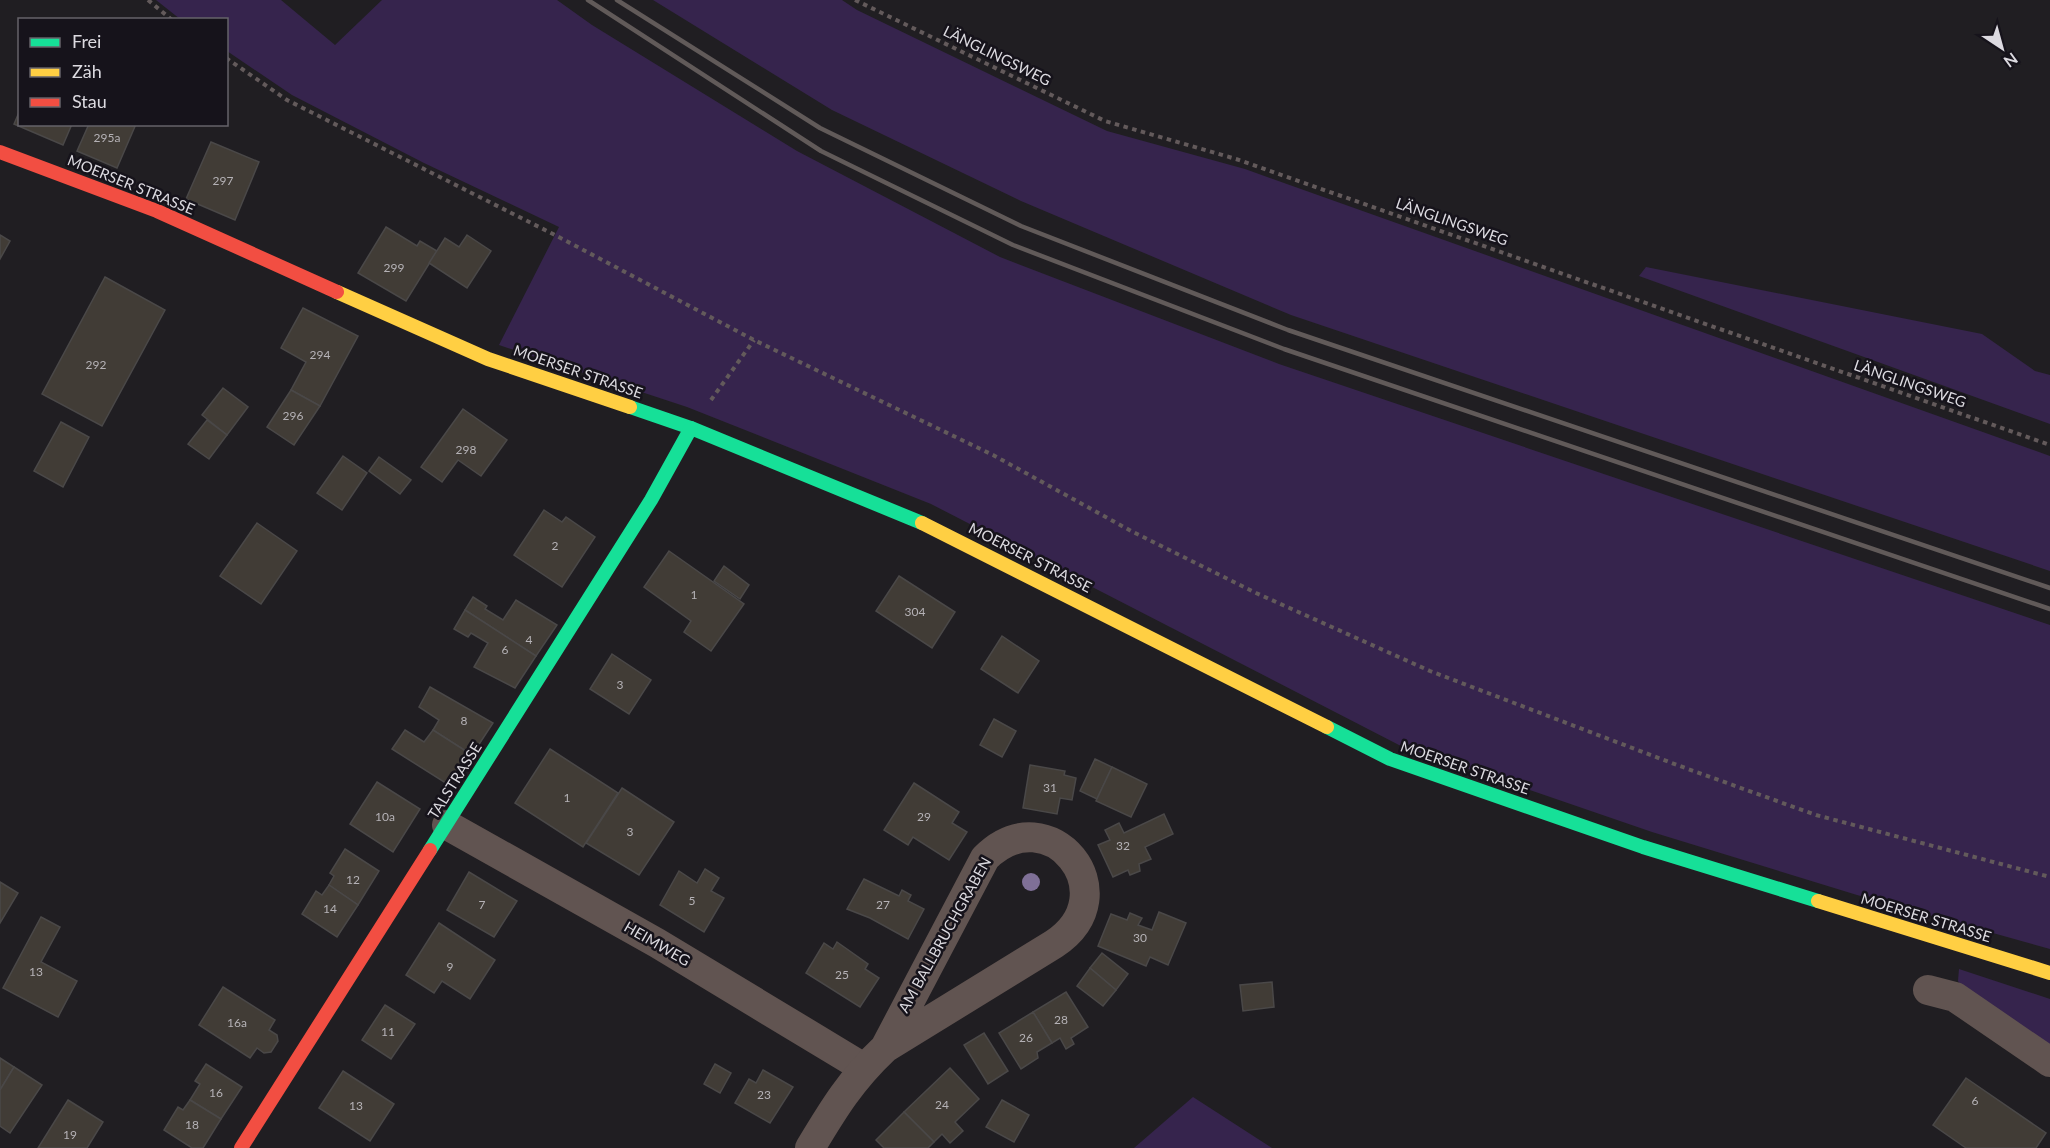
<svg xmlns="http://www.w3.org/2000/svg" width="2050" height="1148" font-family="Lato,sans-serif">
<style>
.green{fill:#36244d}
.building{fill:#413c36;stroke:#4a4848;stroke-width:1.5}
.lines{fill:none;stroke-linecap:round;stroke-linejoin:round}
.path{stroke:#635a5b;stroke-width:4;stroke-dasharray:4.5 4.5;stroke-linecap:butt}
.street{stroke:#615451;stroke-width:30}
.fast{stroke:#16e098;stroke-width:14}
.slow{stroke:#ffcf43;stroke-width:14}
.jam{stroke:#f24e42;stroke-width:14}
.rail{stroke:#615a59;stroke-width:4.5}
.tree{fill:#7f7097}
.labels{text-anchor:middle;stroke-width:5;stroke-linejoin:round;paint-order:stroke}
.number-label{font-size:12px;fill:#b5b2b6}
.street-label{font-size:15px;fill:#dcdae0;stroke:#16131b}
</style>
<rect width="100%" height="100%" fill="#201e22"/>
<g class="green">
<polygon points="156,0 281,0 335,45 382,0 557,0 592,25 797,151 1000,257 1279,364 2050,625 2050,949 1857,895 1652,832 1399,745 931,504 687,407 499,345 559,227 424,163 292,95 227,51 226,20 180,19"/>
<polygon points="653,0 842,0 857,10 1107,131 1245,169 2050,456 2050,571 1291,315 1021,201 832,110"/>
<polygon points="1646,267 1982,334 2035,371 2050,375 2050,424 1639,276"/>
<polygon points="1959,969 2050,999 2050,1049 1967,994 1958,981"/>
<polygon points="1193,1097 1272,1148 1134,1148"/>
</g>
<g class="building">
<polygon points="20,110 20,124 72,124 63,145 14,124"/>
<polygon points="89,124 136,124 117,168 77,151"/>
<polygon points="211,142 259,162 235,220 186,199"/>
<polygon points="386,227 417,246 420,241 437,251 406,301 358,273"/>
<polygon points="0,235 10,241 0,259"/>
<polygon points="467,235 491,251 467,288 429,263 445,238 459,247"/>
<polygon points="105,277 165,310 102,426 42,394"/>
<polygon points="303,308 358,336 320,406 291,390 306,362 281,348"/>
<polygon points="223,388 248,407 227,435 202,415"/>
<polygon points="291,390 320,406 294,445 267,427"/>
<polygon points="463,409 507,440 481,476 458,460 442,482 421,467"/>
<polygon points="207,420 227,435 209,459 188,444"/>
<polygon points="61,422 89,437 63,487 34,471"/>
<polygon points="343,456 367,473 342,510 317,493"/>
<polygon points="379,457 411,480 400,494 369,471"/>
<polygon points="544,510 562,522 566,517 595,537 562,587 514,555"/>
<polygon points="257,523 297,551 261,604 220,576"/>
<polygon points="669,551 744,604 711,651 684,632 691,621 644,587"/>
<polygon points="724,566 749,585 740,599 714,581"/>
<polygon points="899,576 955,612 932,648 876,611"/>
<polygon points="473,597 487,606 485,609 503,620 516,600 557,625 536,656 465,610"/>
<polygon points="465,610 536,656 515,688 474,667 488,643 471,633 468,637 454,629"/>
<polygon points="1002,636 1039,661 1018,693 981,669"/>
<polygon points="612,654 651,680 629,714 590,689"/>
<polygon points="430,687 493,723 472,755 433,730 439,720 419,707"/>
<polygon points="994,719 1016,731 1002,757 980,745"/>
<polygon points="405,730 424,742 433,730 472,755 452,787 392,749"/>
<polygon points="550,749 618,793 583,847 515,803"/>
<polygon points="1095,759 1112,767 1097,799 1080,791"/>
<polygon points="1030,765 1065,771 1064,775 1076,778 1072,800 1060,798 1057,814 1023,808"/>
<polygon points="1112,767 1147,784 1131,817 1096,801"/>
<polygon points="377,782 420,809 393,852 350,824"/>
<polygon points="914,783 959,812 952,823 967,832 949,860 913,837 908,845 884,830"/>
<polygon points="622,788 674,822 639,875 586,843"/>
<polygon points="1164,814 1173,834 1145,847 1151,859 1139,864 1140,871 1130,875 1128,870 1113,877 1098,845 1110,840 1105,830 1119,823 1124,833"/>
<polygon points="345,849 379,871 358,905 329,885 334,876 330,873"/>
<polygon points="705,869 719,878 711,891 724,898 704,932 660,905 679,871 697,883"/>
<polygon points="469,872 517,901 494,937 447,910"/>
<polygon points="864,879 899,896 902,890 911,895 908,901 924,909 908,939 870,918 847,909"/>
<polygon points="0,882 18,893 0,923"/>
<polygon points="329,885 358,905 337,937 302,914 316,891 322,895"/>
<polygon points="1159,912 1186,923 1168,965 1150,957 1146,966 1098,946 1111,914 1127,920 1130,913 1142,918 1138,925 1152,930"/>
<polygon points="41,917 60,927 41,962 77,981 58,1017 3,988"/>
<polygon points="439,923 495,960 470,999 442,981 434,993 406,975"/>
<polygon points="837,942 868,964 865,969 879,978 860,1007 806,973 824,943 833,949"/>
<polygon points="1102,953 1128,974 1116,990 1090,968"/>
<polygon points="1090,968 1116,990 1103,1006 1077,986"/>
<polygon points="1272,982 1274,1007 1243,1011 1240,985"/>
<polygon points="223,987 275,1020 269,1030 277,1035 278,1041 271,1052 264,1053 257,1048 250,1058 199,1025"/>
<polygon points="1066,992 1088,1027 1071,1038 1074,1044 1066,1049 1060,1038 1052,1043 1033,1012"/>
<polygon points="385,1005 415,1024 391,1059 362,1040"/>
<polygon points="1033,1012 1052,1043 1037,1052 1038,1058 1021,1069 999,1033"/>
<polygon points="984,1033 1008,1071 988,1084 964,1045"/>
<polygon points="0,1058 14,1067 0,1090"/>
<polygon points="206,1064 242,1087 221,1119 190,1100 200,1084 195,1081"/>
<polygon points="715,1064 731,1073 720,1093 704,1084"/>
<polygon points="14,1067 42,1085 10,1133 0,1126 0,1090"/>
<polygon points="950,1068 979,1099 955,1122 963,1131 950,1143 942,1134 934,1142 904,1112"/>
<polygon points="763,1070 793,1087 770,1123 735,1103 749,1079 756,1083"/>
<polygon points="343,1071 394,1104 370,1141 319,1108"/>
<polygon points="1966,1078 2046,1133 2036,1148 1966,1148 1933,1125"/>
<polygon points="68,1100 103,1122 87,1148 38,1148"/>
<polygon points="190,1100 221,1119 203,1148 192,1148 164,1130 178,1107 183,1110"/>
<polygon points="1002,1100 1029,1115 1014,1142 986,1127"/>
<polygon points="904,1112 934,1142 928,1148 884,1148 876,1140"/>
</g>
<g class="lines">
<g class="path">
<polyline points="148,0 172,20"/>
<polyline points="855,0 1105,121 1236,159 2050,445"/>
<polyline points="226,58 287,100 553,234 754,340 993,455 1133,532 1256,593 1430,671 1677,765 1816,815 2050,877"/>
<polyline points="711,400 754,340"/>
</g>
<g class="street">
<polyline points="447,825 657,943 864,1068"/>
<polyline points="1928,990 1955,997 2050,1062"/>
<path d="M810,1148c24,-40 41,-68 75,-100l169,-104c76,-50 -5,-150 -69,-86l-100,190"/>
</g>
<g class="fast">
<polyline points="630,407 691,428 922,523"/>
<polyline points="1327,727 1390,759 1643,847 1818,901"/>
<polyline points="430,850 651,500 691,428"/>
</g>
<g class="slow">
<polyline points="337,292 488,359 630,407"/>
<polyline points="922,523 1327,727"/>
<polyline points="1818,901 2050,973"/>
</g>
<g class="jam">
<polyline points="0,152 157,211 337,292"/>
<polyline points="241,1148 430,850"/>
</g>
<g class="rail">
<polyline points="588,0 821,151 1013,245 1284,349 2050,609"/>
<polyline points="617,0 820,128 1021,226 1288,330 2050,588"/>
</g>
</g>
<circle class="tree" cx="1031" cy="882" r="9"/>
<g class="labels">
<g class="number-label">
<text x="107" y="142">295a</text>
<text x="223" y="185">297</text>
<text x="394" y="272">299</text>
<text x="320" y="359">294</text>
<text x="96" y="369">292</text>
<text x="293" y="420">296</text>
<text x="466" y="454">298</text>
<text x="555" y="550">2</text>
<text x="694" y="599">1</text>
<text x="915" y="616">304</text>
<text x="529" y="644">4</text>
<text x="505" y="654">6</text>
<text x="620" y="689">3</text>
<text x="464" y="725">8</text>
<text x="1050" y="792">31</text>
<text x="567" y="802">1</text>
<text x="385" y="821">10a</text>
<text x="924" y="821">29</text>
<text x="630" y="836">3</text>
<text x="1123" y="850">32</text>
<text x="353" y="884">12</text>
<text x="692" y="905">5</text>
<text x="482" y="909">7</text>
<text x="883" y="909">27</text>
<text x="330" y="913">14</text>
<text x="1140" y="942">30</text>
<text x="450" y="971">9</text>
<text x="36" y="976">13</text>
<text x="842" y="979">25</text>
<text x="1061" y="1024">28</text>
<text x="237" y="1027">16a</text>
<text x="388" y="1036">11</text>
<text x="1026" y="1042">26</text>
<text x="216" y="1097">16</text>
<text x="764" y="1099">23</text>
<text x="1975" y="1105">6</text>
<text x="942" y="1109">24</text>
<text x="356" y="1110">13</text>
<text x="192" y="1129">18</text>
<text x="70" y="1139">19</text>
</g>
<g class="street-label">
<text transform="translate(997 56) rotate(26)" y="5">LÄNGLINGSWEG</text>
<text transform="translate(131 185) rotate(22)" y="5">MOERSER STRASSE</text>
<text transform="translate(1452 222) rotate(19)" y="5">LÄNGLINGSWEG</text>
<text transform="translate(578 372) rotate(19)" y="5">MOERSER STRASSE</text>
<text transform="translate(1910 384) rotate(19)" y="5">LÄNGLINGSWEG</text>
<text transform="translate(1030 558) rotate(27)" y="5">MOERSER STRASSE</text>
<text transform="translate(1465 768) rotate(19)" y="5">MOERSER STRASSE</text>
<text transform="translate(455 781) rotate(-58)" y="5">TALSTRASSE</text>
<text transform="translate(1926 918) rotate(17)" y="5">MOERSER STRASSE</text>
<text transform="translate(945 935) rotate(-61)" y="5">AM BALLBRUCHGRABEN</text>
<text transform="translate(657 944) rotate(30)" y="5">HEIMWEG</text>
</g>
</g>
<rect x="18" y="18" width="210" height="108" fill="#16131b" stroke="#65636a" stroke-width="1.5"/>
<rect x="30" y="38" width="30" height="9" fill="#16e098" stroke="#65636a" stroke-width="1.5"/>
<text x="72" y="48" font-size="18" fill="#dcdae0">Frei</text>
<rect x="30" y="68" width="30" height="9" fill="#ffcf43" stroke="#65636a" stroke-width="1.5"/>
<text x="72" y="78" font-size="18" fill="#dcdae0">Zäh</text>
<rect x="30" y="98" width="30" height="9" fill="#f24e42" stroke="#65636a" stroke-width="1.5"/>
<text x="72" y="108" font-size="18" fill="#dcdae0">Stau</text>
<g transform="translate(2002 48) rotate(144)" stroke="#16131b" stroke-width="4.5" paint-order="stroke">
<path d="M0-4.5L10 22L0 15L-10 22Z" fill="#dcdae0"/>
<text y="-9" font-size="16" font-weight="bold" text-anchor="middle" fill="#dcdae0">N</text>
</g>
</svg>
